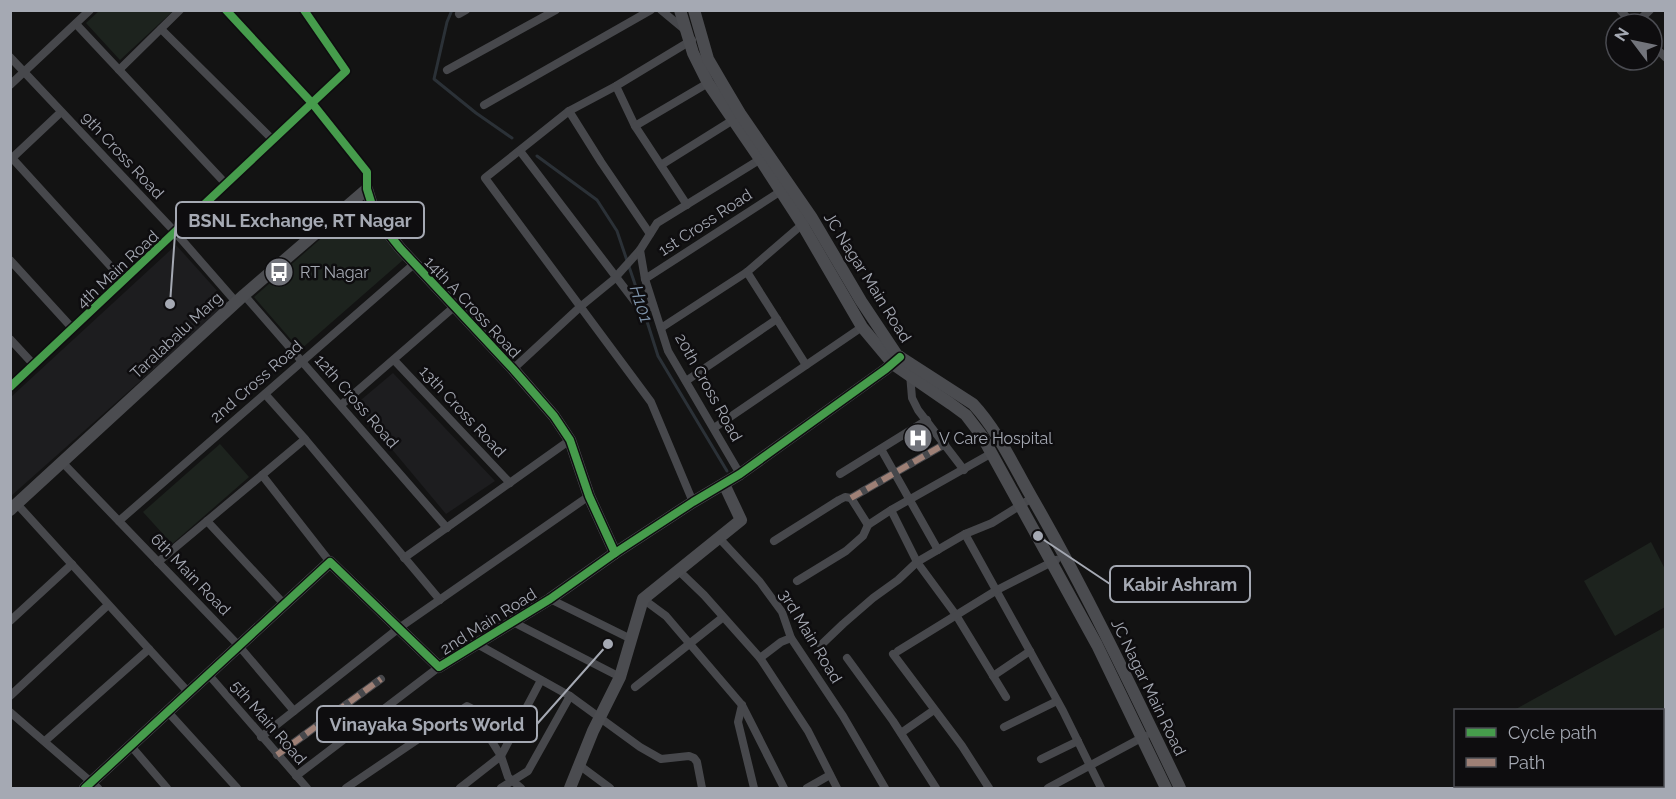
<svg xmlns="http://www.w3.org/2000/svg" width="1676" height="799" font-family="Raleway,sans-serif">
<style>
.built{fill:#1d1d1f}
.green{fill:#1d231e}
.lines{fill:none;stroke-linecap:round;stroke-linejoin:round}
.stream{stroke:#2b3137;stroke-width:3}
.street{stroke:#47484c;stroke-width:8}
.secondary{stroke:#4b4c50;stroke-width:12}
.quiet{stroke:#9e8076;stroke-width:6;stroke-dasharray:12 6;stroke-linecap:butt}
.cycleway-casing{stroke:#0e0d0f;stroke-width:11}
.cycleway{stroke:#469c4c;stroke-width:8}
.labels{text-anchor:middle;stroke-width:5;stroke-linejoin:round;paint-order:stroke}
.street-label{font-size:16px;fill:#a5a9b3;stroke:#0e0d0f}
.poi-label{font-size:16px;fill:#a5a9b3;stroke:#0e0d0f;text-anchor:start}
.water-label{font-size:18px;font-style:italic;fill:#7f94ab;stroke:#0e0d0f}
.leader{fill:none;stroke:#a5a9b3;stroke-width:2}
.callout-dot{fill:#a5a9b3;stroke:#0e0d0f;stroke-width:2}
.callout{fill:#0e0d0f;stroke:#a5a9b3;stroke-width:2}
.callout-label{font-size:18px;text-anchor:middle;font-weight:bold;fill:#a5a9b3}
</style>
<rect width="100%" height="100%" fill="#131313"/>
<g class="built">
<polygon points="176,245 228,303 11,496 11,397"/>
<polygon points="393,373 495,481 446,514 355,405"/>
</g>
<g class="green">
<polygon points="99,11 99,10 173,11 120,60 86,23"/>
<polygon points="357,207 403,260 300,350 254,297"/>
<polygon points="220,444 249,477 172,544 143,512"/>
<polygon points="1651,542 1665,569 1665,607 1615,636 1584,581"/>
<polygon points="1665,627 1665,784 1662,785 1662,710 1514,710"/>
<polygon points="1543,786 1662,786 1656,788 1545,788"/>
</g>
<g class="lines">
<g class="stream">
<polyline points="452,10 447,22 434,79 476,113 512,138"/>
<polyline points="537,156 597,200 617,231 642,305"/>
<polyline points="644,312 658,356 727,471"/>
</g>
<g class="street">
<polyline points="226,10 312,103 367,172 367,189"/>
<polyline points="661,10 685,30"/>
<polyline points="1620,10 1633,24"/>
<polyline points="459,14 466,10"/>
<polyline points="76,24 226,184"/>
<polyline points="1635,24 1650,10"/>
<polyline points="161,29 273,140"/>
<polyline points="692,40 616,86 569,111 485,178 651,402 693,502"/>
<polyline points="1652,44 1666,58"/>
<polyline points="10,57 175,232 236,302"/>
<polyline points="119,70 180,10"/>
<polyline points="447,70 556,10"/>
<polyline points="10,85 90,10"/>
<polyline points="616,86 635,126 687,205"/>
<polyline points="484,105 651,10"/>
<polyline points="569,111 601,162 650,234"/>
<polyline points="635,126 708,83"/>
<polyline points="520,151 642,311 653,305"/>
<polyline points="12,158 124,281"/>
<polyline points="10,160 61,112"/>
<polyline points="661,165 733,120"/>
<polyline points="10,260 73,329"/>
<polyline points="747,272 806,365"/>
<polyline points="645,279 781,191"/>
<polyline points="244,295 447,528"/>
<polyline points="661,328 747,272 805,222"/>
<polyline points="10,339 34,365"/>
<polyline points="394,360 510,483"/>
<polyline points="513,369 580,307 613,280 640,250"/>
<polyline points="910,374 912,398 918,410 964,470"/>
<polyline points="686,381 777,319"/>
<polyline points="10,387 346,71 304,10"/>
<polyline points="265,394 305,439 440,600"/>
<polyline points="341,405 454,307"/>
<polyline points="714,428 862,327"/>
<polyline points="881,449 938,550"/>
<polyline points="62,462 239,646 294,711"/>
<polyline points="740,474 668,351 645,279 640,250 657,223 764,157"/>
<polyline points="840,474 927,420"/>
<polyline points="262,475 330,562"/>
<polyline points="851,498 868,525"/>
<polyline points="17,504 189,693"/>
<polyline points="891,510 917,562 956,615 1006,697"/>
<polyline points="119,521 414,264"/>
<polyline points="207,521 284,604"/>
<polyline points="965,534 1063,711 1101,788"/>
<polyline points="719,538 760,582 782,612 791,638 843,716 885,788"/>
<polyline points="774,541 839,500 845,497 851,498 945,444"/>
<polyline points="404,558 570,440"/>
<polyline points="158,562 305,439"/>
<polyline points="678,570 704,595 760,658 808,731 837,788"/>
<polyline points="797,581 846,551 863,536 868,525 891,510 992,453"/>
<polyline points="550,599 631,639"/>
<polyline points="643,599 666,616 742,705 784,788"/>
<polyline points="10,621 72,564"/>
<polyline points="513,622 620,677"/>
<polyline points="477,644 570,696 528,771 501,788"/>
<polyline points="821,645 843,624 873,598 898,580 917,562 965,534 992,523 1032,498"/>
<polyline points="898,651 997,590 1056,560"/>
<polyline points="893,654 962,746 989,788"/>
<polyline points="760,658 781,642 791,638"/>
<polyline points="847,658 893,721 936,788"/>
<polyline points="208,674 307,788"/>
<polyline points="993,676 1030,651"/>
<polyline points="635,687 722,618"/>
<polyline points="10,696 108,605"/>
<polyline points="570,696 640,747 661,759 689,756 694,758 697,762 702,788"/>
<polyline points="742,705 738,722 754,788"/>
<polyline points="10,712 98,788"/>
<polyline points="168,712 237,788"/>
<polyline points="1004,727 1057,701"/>
<polyline points="901,733 934,710"/>
<polyline points="261,737 399,628 589,496"/>
<polyline points="45,741 149,649"/>
<polyline points="131,746 167,788"/>
<polyline points="277,755 381,679"/>
<polyline points="1041,759 1078,741"/>
<polyline points="579,765 610,788"/>
<polyline points="296,776 439,667"/>
<polyline points="346,788 467,706 471,708 501,756 508,777 521,788"/>
<polyline points="460,788 501,756 541,680"/>
<polyline points="807,788 830,775"/>
<polyline points="1048,788 1145,736"/>
</g>
<g class="secondary">
<polyline points="680,10 693,53 708,83 760,159 802,224 862,327 893,364 951,404 966,415 982,436 1097,645 1166,788"/>
<path d="M694,10l14,49 14,24 19,32 71,103 49,83 36,54 76,49c25,27 40,61 58,92 55,95 102,194 149,292"/>
<polyline points="10,510 244,295 367,189 376,218 400,248 513,369 554,416 570,440 589,496 615,553"/>
<polyline points="85,788 330,562 439,667 550,599 615,553 693,502 740,474 886,369 900,357"/>
<polyline points="570,788 593,731 620,677 643,599 741,520 724,484"/>
</g>
<g class="quiet">
<polyline points="851,498 945,444"/>
<polyline points="277,755 381,679"/>
</g>
<g class="cycleway-casing">
<g id="cycleway">
<polyline points="226,10 312,103 367,172 367,189 376,218 400,248 513,369 554,416 570,440 589,496 615,553"/>
<polyline points="10,387 346,71 304,10"/>
<polyline points="85,788 330,562 439,667 550,599 615,553 693,502 740,474 886,369 900,357"/>
</g>
</g>
<use href="#cycleway" class="cycleway"/>
</g>
<defs>
<g id="bus-disc" transform="scale(1.5)"><circle r="9.5" fill="#72747b" stroke="#0e0d0f"/><path d="M-5-6H5V4H4V6H2V4H-2V6H-4V4H-5ZM-3.5-4V0h7V-4ZM-3.5 1.2v1.5H-2V1.2ZM2 1.2v1.5H3.5V1.2Z" fill="#fff"/></g>
<g id="hospital-disc" transform="scale(1.5)"><circle r="9.5" fill="#72747b" stroke="#0e0d0f"/><path d="M-5-5h3v3.5h4V-5h3V5h-3V1.5h-4V5h-3Z" fill="#fff"/></g>
</defs>
<g fill-rule="evenodd">
<use href="#bus-disc" x="279" y="272"/>
<use href="#hospital-disc" x="918" y="438"/>
</g>
<g class="labels">
<g class="street-label">
<text transform="translate(123 155) rotate(47)" y="6">9th Cross Road</text>
<text transform="translate(705 222) rotate(-33)" y="6">1st Cross Road</text>
<text transform="translate(117 269) rotate(-43)" y="6">4th Main Road</text>
<text transform="translate(868 277) rotate(58)" y="6">JC Nagar Main Road</text>
<text transform="translate(473 307) rotate(47)" y="6">14th A Cross Road</text>
<text transform="translate(176 335) rotate(-43)" y="6">Taralabalu Marg</text>
<text transform="translate(256 381) rotate(-41)" y="6">2nd Cross Road</text>
<text transform="translate(709 387) rotate(61)" y="6">20th Cross Road</text>
<text transform="translate(357 401) rotate(49)" y="6">12th Cross Road</text>
<text transform="translate(463 411) rotate(47)" y="6">13th Cross Road</text>
<text transform="translate(191 574) rotate(46)" y="6">6th Main Road</text>
<text transform="translate(488 621) rotate(-32)" y="6">2nd Main Road</text>
<text transform="translate(811 636) rotate(59)" y="6">3rd Main Road</text>
<text transform="translate(1149 687) rotate(64)" y="6">JC Nagar Main Road</text>
<text transform="translate(269 722) rotate(49)" y="6">5th Main Road</text>
</g>
<g class="poi-label">
<text x="300" y="278">RT Nagar</text>
<text x="939" y="444">V Care Hospital</text>
</g>
<g class="water-label">
<text transform="translate(641 304) rotate(72)" y="6">H101</text>
</g>
</g>
<path class="leader" d="M170 304L176 220M1038 536L1110 584M608 644L537 724"/>
<g class="callout-dot">
<circle cx="170" cy="304" r="6"/>
<circle cx="1038" cy="536" r="6"/>
<circle cx="608" cy="644" r="6"/>
</g>
<g class="callout">
<rect x="176" y="202" width="248" height="36" rx="6"/>
<rect x="1110" y="566" width="140" height="36" rx="6"/>
<rect x="317" y="706" width="220" height="36" rx="6"/>
</g>
<g class="callout-label">
<text x="300" y="227">BSNL Exchange, RT Nagar</text>
<text x="1180" y="591">Kabir Ashram</text>
<text x="427" y="731">Vinayaka Sports World</text>
</g>
<rect width="1676" height="799" fill="none" stroke="#a5a9b3" stroke-width="24"/>
<rect x="1454" y="709" width="210" height="78" fill="#0e0d0f" stroke="#4a4b51" stroke-width="1.5"/>
<rect x="1466" y="728" width="30" height="9" fill="#469c4c" stroke="#4a4b51" stroke-width="1.5"/>
<text x="1508" y="739" font-size="18" fill="#a5a9b3">Cycle path</text>
<rect x="1466" y="758" width="30" height="9" fill="#9e8076" stroke="#4a4b51" stroke-width="1.5"/>
<text x="1508" y="769" font-size="18" fill="#a5a9b3">Path</text>
<g transform="translate(1634 42) rotate(302)"><circle r="28" fill="#0e0d0f" stroke="#4a4b51" stroke-width="1.5"/>
<path d="M0-4.5L10 22L0 15L-10 22Z" fill="#72747b"/>
<text y="-9" font-size="16" font-weight="bold" text-anchor="middle" fill="#a5a9b3">N</text>
</g>
</svg>
